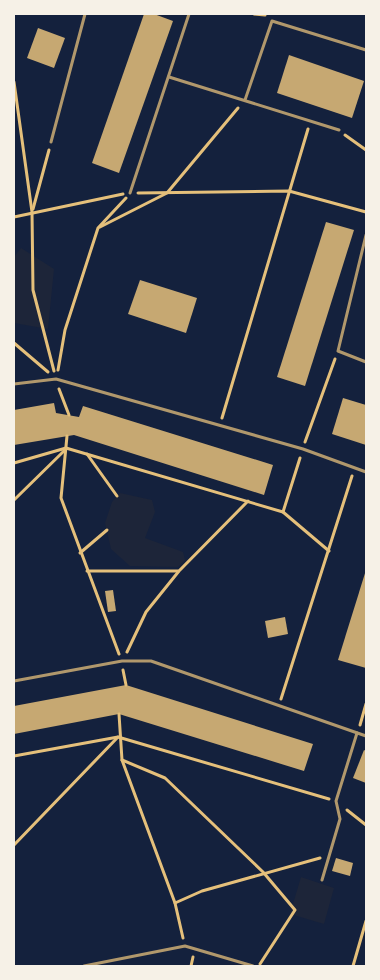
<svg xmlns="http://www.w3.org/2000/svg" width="380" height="980" font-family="Lato,sans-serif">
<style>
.green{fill:#1d2539}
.building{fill:#c6a872}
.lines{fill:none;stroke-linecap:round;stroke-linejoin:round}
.path{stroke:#e5c07b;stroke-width:3}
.service{stroke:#b1986c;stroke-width:3}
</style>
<rect width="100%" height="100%" fill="#14213d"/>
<g class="green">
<polygon points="21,248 54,269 48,329 14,323 14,257"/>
<polygon points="120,493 152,500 155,512 145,538 183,552 185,560 178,567 130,566 111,549 105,523 112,502"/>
<polygon points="301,877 334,888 324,924 290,914"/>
</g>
<g class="building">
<polygon points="144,14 154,14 173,21 119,173 92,163"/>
<polygon points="38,28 65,38 54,68 27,58"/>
<polygon points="289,55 364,81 352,118 277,93"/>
<polygon points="326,222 354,230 305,386 277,377"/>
<polygon points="140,280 197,298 186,333 128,314"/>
<polygon points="343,398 366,405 366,445 332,434"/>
<polygon points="54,403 56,413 79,417 83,406 273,465 264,495 74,435 14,445 14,410"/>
<polygon points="366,570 366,668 338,660"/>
<polygon points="113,590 116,611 108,612 105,591"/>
<polygon points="285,617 288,634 268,638 265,621"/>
<polygon points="126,685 313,744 304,771 119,714 14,734 14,706"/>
<polygon points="364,750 366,751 366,783 353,778"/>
<polygon points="336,858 353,863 350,876 332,871"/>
</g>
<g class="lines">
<g class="path">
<polyline points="254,14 265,15"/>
<polyline points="14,82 32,212 33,290 54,371"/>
<polyline points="345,135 366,150"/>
<polyline points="138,193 289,191 366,212"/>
<polyline points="33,209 49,150"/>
<polyline points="14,217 123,194"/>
<polyline points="100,227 167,193 238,108"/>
<polyline points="14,343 48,372"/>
<polyline points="58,370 65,330 98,228 126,198"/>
<polyline points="59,389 69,415"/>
<polyline points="222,418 308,129"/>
<polyline points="67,436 61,498 119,654"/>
<polyline points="305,442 335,359"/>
<polyline points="87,454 117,496"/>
<polyline points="14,463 66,448 283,512 329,551"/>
<polyline points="14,500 66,449"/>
<polyline points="283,512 300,458"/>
<polyline points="80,553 107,530"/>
<polyline points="87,571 178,571"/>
<polyline points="127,652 146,612 179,571 248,501"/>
<polyline points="123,670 126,685"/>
<polyline points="281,699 352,476"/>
<polyline points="119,714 122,760 175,903 183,938"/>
<polyline points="360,725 366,704"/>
<polyline points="14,756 118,737 329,799"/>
<polyline points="122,760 165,778 263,872 295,910 260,964"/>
<polyline points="347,810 366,825"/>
<polyline points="14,845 118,737"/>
<polyline points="175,903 202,891 320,858"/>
<polyline points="191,966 193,957"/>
<polyline points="353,966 366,921"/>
</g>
<g class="service">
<polyline points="169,77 339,130"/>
<polyline points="245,100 272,21 366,50"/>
<polyline points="51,142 85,14"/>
<polyline points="130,193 189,14"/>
<polyline points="366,235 338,351 366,362"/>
<polyline points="14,384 56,379 303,449 366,472"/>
<polyline points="14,681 122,661 151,661 366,736"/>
<polyline points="322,880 340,819 336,801 357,733"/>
<polyline points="84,966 185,946 253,966"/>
</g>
</g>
<rect width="380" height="980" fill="none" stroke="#f6f1e7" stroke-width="30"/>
</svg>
